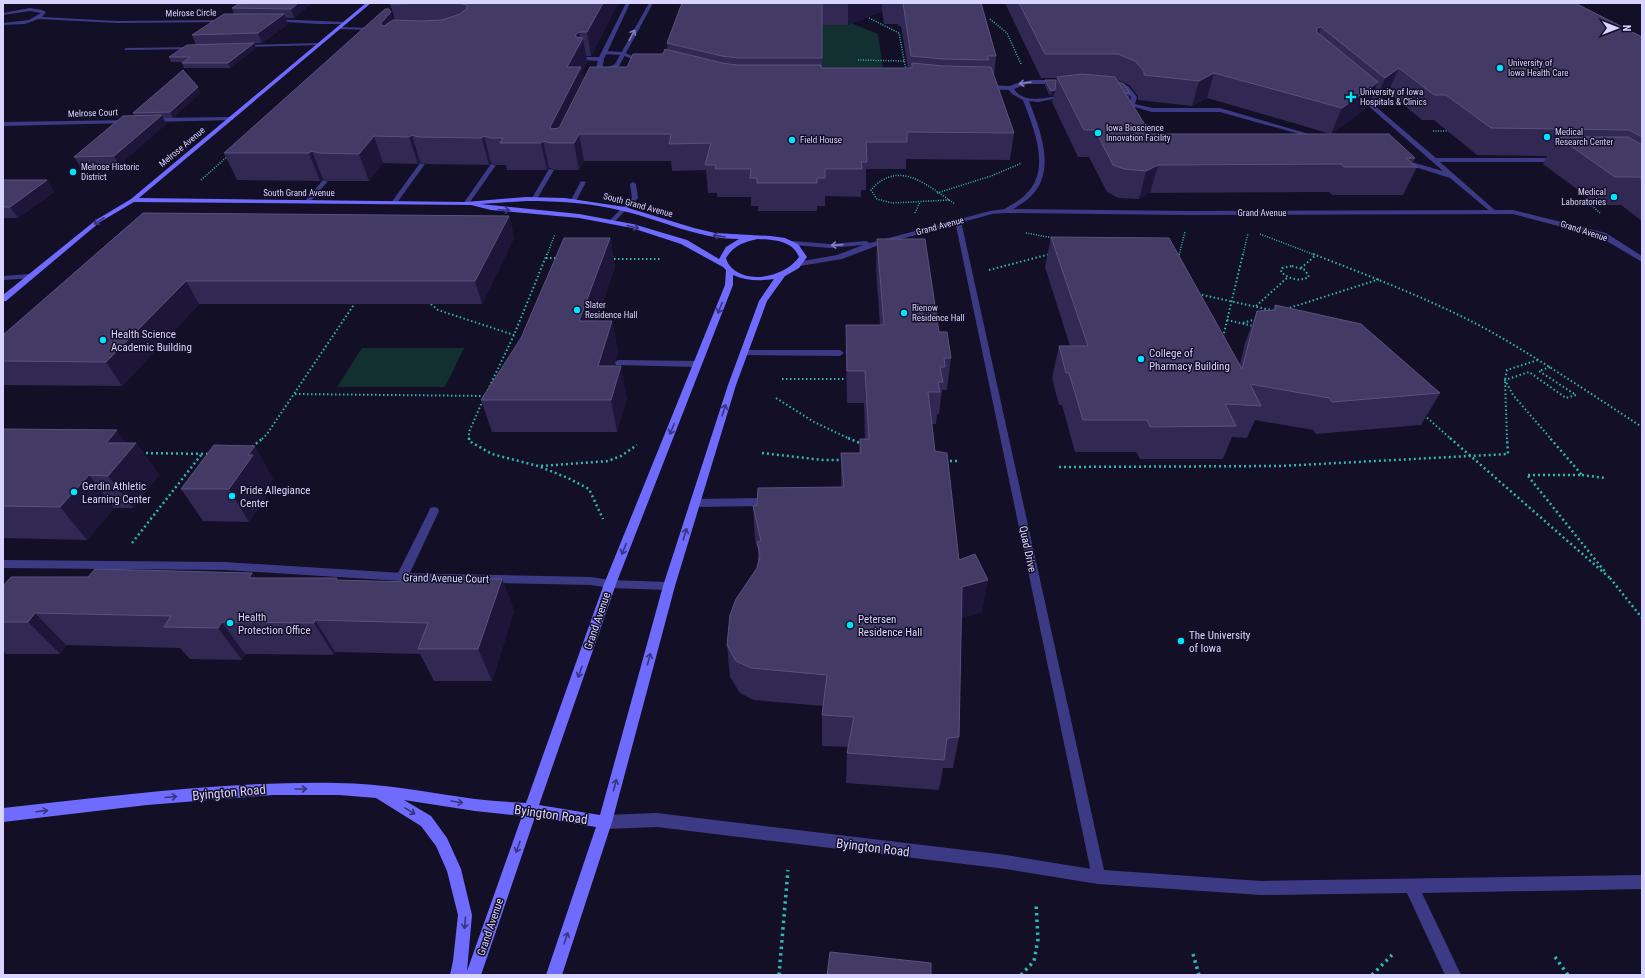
<svg xmlns="http://www.w3.org/2000/svg" width="1645" height="978" font-family="'Roboto Condensed',sans-serif">
<style>
.green{fill:#12302f}
.lines{fill:none;stroke-linecap:round;stroke-linejoin:round}
.path-far3{stroke:#2fb8b0;stroke-width:1.5;stroke-dasharray:1 1.5;stroke-linecap:butt}
.path-far2{stroke:#2fb8b0;stroke-width:2;stroke-dasharray:1.5 2.5;stroke-linecap:butt}
.path-far1{stroke:#2fb8b0;stroke-width:2.5;stroke-dasharray:2 3;stroke-linecap:butt}
.path{stroke:#2fb8b0;stroke-width:3.5;stroke-dasharray:2.5 4;stroke-linecap:butt}
.service{fill:#3d3a85;fill-rule:evenodd}
.minor{fill:#3d3a85;fill-rule:evenodd}
.secondary{fill:#6f6bff;fill-rule:evenodd}
.wall{fill:#312854;fill-rule:evenodd}
.shaded-wall{fill:#1d163a}
.building{fill:#433a66;stroke:#5a527e}
.oneway{stroke:#837fbc}
.oneway2{stroke:#38347d}
.poi-dot{fill:#00e5ff;stroke:#130f26;stroke-width:1.5}
.labels{text-anchor:middle;stroke-width:3;stroke-linejoin:round;paint-order:stroke}
.far-street-label{font-size:9px;fill:#d9d4ff;stroke:#130f26}
.far-poi-label{font-size:9px;fill:#d9d4ff;stroke:#130f26;text-anchor:start}
.poi-label{font-size:11px;fill:#d9d4ff;stroke:#130f26;text-anchor:start}
.street-label{font-size:11px;fill:#d9d4ff;stroke:#130f26}
.near-street-label{font-size:13px;fill:#d9d4ff;stroke:#130f26}
</style>
<rect width="100%" height="100%" fill="#130f26"/>
<g class="green">
<polygon points="851,23 878,34 884,75 822,74 785,25 848,25"/>
<polygon points="362,348 464,348 445,387 337,387"/>
</g>
<g class="lines">
<g class="path-far3">
<polyline points="869,18 899,33 906,70"/>
<polyline points="990,19 1007,33 1021,64"/>
<polyline points="858,60 904,61"/>
<polyline points="1433,131 1450,131"/>
<polyline points="201,180 229,155"/>
<polyline points="937,193 991,176 1022,163"/>
<path d="M949,200l-57,3 -15,-4 -6,-9c28,-32 57,-4 84,14"/>
<polyline points="1590,204 1600,213"/>
<polyline points="915,213 920,202"/>
<polyline points="1026,233 1053,238"/>
<polyline points="1260,234 1315,255"/>
<polyline points="547,255 555,234"/>
<polyline points="1047,255 1050,254"/>
<polyline points="1179,255 1185,232"/>
<polyline points="1243,255 1248,233"/>
</g>
<g class="path-far2">
<path d="M1313,254c59,23 119,46 175,76 53,30 103,64 154,97"/>
<polyline points="546,258 557,258"/>
<polyline points="1178,258 1179,254"/>
<polyline points="610,259 660,259"/>
<path d="M1292,266l13,4 4,7c-10,5 -20,2 -28,-5l1,-4z"/>
<polyline points="1301,268 1316,255"/>
<polyline points="989,270 1050,254"/>
<polyline points="1198,294 1275,311"/>
<polyline points="431,304 438,310 514,335"/>
<polyline points="1256,306 1288,277"/>
<polyline points="1286,309 1380,279"/>
<polyline points="1227,320 1253,326"/>
<polyline points="1243,323 1256,319"/>
<polyline points="1223,337 1243,254"/>
<polyline points="1550,367 1539,371 1576,395 1566,398 1529,372 1505,380 1513,395 1551,439"/>
<polyline points="782,379 844,379"/>
<polyline points="295,394 485,396 514,335 547,254"/>
<polyline points="776,398 814,422 850,439"/>
<polyline points="1424,415 1451,439"/>
<polyline points="262,439 267,434 355,303"/>
<polyline points="469,439 469,432 483,400"/>
<polyline points="1507,439 1505,380 1507,370 1538,360"/>
</g>
<g class="path-far1">
<polyline points="469,438 469,441 492,454 538,466 568,478 589,489 603,519"/>
<polyline points="848,438 862,444"/>
<polyline points="1450,438 1611,579"/>
<polyline points="252,447 263,438"/>
<polyline points="141,453 210,454"/>
<polyline points="762,453 823,460 844,460"/>
<polyline points="945,461 960,461"/>
<polyline points="541,466 608,461 621,456 637,445"/>
<polyline points="1059,467 1281,466 1508,454 1507,438"/>
<polyline points="1528,475 1582,475 1550,438"/>
<polyline points="1582,475 1605,478"/>
<polyline points="1528,476 1606,573"/>
<polyline points="132,543 201,455"/>
<polyline points="1610,578 1642,618"/>
</g>
<g class="path">
<polyline points="1193,954 1199,975"/>
<polyline points="1555,957 1568,975"/>
<polyline points="779,975 788,870"/>
<polyline points="1021,975 1034,961 1038,939 1036,903"/>
<polyline points="1372,975 1392,955"/>
</g>
<g class="service">
<polygon points="339,27 375,28 377,29 375,30 337,29"/>
<polygon points="322,43 320,45 242,47 240,46 242,45"/>
<polygon points="198,47 198,48 196,49 126,50 124,49 126,48"/>
<polygon points="604,51 623,52 647,62 642,63 622,55 602,54 601,53"/>
<polygon points="583,57 601,57 604,59 601,61 581,60 581,58"/>
<path d="M1033,80h25l3,2 -3,2h-31l-13,5c10,16 37,8 52,5l3,2 -31,6 -9,-1c13,33 31,79 -8,103 -5,3 -10,7 -16,9l-3,-2 1,-1c7,-5 17,-9 23,-16 26,-25 7,-67 -3,-94l-11,-6 -3,-4 -25,-1 -3,-2 3,-2 26,1 10,-4z"/>
<polygon points="1112,81 1128,86 1137,97 1135,104 1152,108 1220,108 1319,137 1314,138 1220,112 1152,112 1117,102 1117,100 1130,102 1131,97 1124,88 1112,83"/>
<polygon points="1357,94 1361,94 1436,158 1558,158 1561,160 1558,162 1440,162 1497,212 1492,213 1450,178 1399,162 1398,161 1401,159 1443,171 1357,96"/>
<polygon points="420,163 425,164 396,204 392,204 391,203"/>
<polygon points="491,164 496,165 468,205 464,205 463,204"/>
<polygon points="323,180 328,181 309,203 305,203 305,201"/>
<polygon points="581,181 586,182 576,201 572,201 571,200"/>
<polygon points="633,182 636,184 638,198 613,223 609,223 609,221 632,198 630,184"/>
<polygon points="958,219 961,221 1104,870 1261,881 1642,875 1642,889 1422,893 1461,975 1445,975 1407,893 1261,895 1098,884 1093,882 955,221"/>
<polygon points="744,350 840,350 844,353 840,356 741,355 740,353 741,351"/>
<polygon points="619,360 698,361 702,364 698,367 616,365 615,363 616,361"/>
<polygon points="770,498 774,499 775,502 774,505 770,506 695,507 691,506 690,503 691,500 695,499"/>
<polygon points="434,507 438,508 439,511 408,577 406,580 402,581 398,580 396,577 429,511 430,508"/>
<polygon points="3,560 224,562 228,563 229,566 228,569 224,570 3,568"/>
</g>
<g class="minor">
<polygon points="626,3 630,3 604,59 602,70 615,64 649,3 653,3 619,66 601,74 598,81 594,81 598,59"/>
<polygon points="30,8 42,10 46,12 42,17 117,21 225,20 227,21 225,22 117,23 38,19 25,24 3,25 3,23 29,20 41,13 30,11 3,15 3,13"/>
<polygon points="273,19 345,22 347,23 345,24 318,24 271,21"/>
<polygon points="231,117 233,118 233,120 151,122 148,120 151,118"/>
<polygon points="131,120 132,121 129,123 3,126 3,122"/>
<polygon points="549,169 554,170 537,199 533,199 532,198"/>
<polygon points="1005,209 1187,211 1513,210 1606,233 1642,256 1642,262 1600,237 1513,214 1187,215 1005,213 992,214 879,245 842,259 800,266 797,266 797,262 837,255 863,245 830,248 793,245 789,243 793,241 830,244 866,241 870,243 990,211"/>
<polygon points="30,274 33,274 33,278 3,280 3,276"/>
<polygon points="224,562 402,573 591,577 610,580 669,582 673,583 675,586 673,589 669,590 610,588 591,585 402,581 224,570 220,569 219,566 220,563"/>
<polygon points="657,813 1006,855 1098,870 1103,872 1105,877 1103,882 1098,884 1006,869 657,827 605,829 600,827 598,822 600,817 605,815"/>
</g>
<path class="secondary" d="M366,3h5l-232,195 327,4 60,-5 39,1 60,9 69,21 21,5 56,3 14,2 13,6 9,13 -8,11 -14,8 -18,25 -31,84 -61,201 -63,236 -50,153h-16l50,-148 -61,-10 -54,158h-31l3,-14 5,-46 -11,-44 -11,-25 -15,-20 -45,-28 -37,-3h-66l-126,10 -144,17v-14c111,-12 222,-27 334,-25 47,0 92,10 138,16 17,2 34,3 51,4l78,-219 121,-299 1,-15 -3,-3 -42,-23 -49,-16 -53,-10 -88,-8 -20,-5 -337,-3 -34,20 -94,79h-3v-6l93,-75 35,-21zM526,201c33,0 65,2 97,10 39,9 75,28 116,28l-13,8 -7,12 -32,-19 -54,-16 -54,-10 -99,-10zM758,239c16,1 34,1 41,18 -13,19 -52,29 -69,9 -2,-2 -3,-5 -4,-8 8,-13 18,-16 32,-19zM733,275c14,6 26,6 41,4l-15,22 -31,84 -65,201 -63,229 -61,-10 77,-221 117,-299zM404,800l71,11 47,5 -55,155 5,-56 -11,-46 -14,-31 -16,-22z"/>
</g>
<g class="wall">
<polygon points="240,3 312,3 294,18 285,18 288,24 262,43 196,45 192,35 234,14 232,8"/>
<path d="M391,3h227l-27,53h-5l1,6 -5,10 2,8 43,-13 36,-13 5,-4 -1,-7 15,-40h299l15,53 -2,20 20,57 -4,27 -104,-1v10h-40v21h-5v7l-36,-1v10h-8v5h-59v-5h-7v-9h-34v-4h-9l-2,-23 -34,1 -1,-10h-87l-5,9h-24l-6,-2 -2,2h-40l-1,-5h-9l-6,-2 -2,2 -63,-1 -6,-2 -2,2 -35,-1 -14,18h-40l-6,-2 -3,2 -83,-1 -13,-27 170,-133h1l-5,-16zM882,11l2,13h14v2h3l7,42h-86v-43h26z"/>
<path d="M1005,3h570l67,34v184l-21,-16h-23l-55,-41 4,-8 -70,-1 -43,-35h-12l-34,-28 -14,11 -3,-3 -3,7 -37,27 84,24 -3,6 5,3 -14,28h-71l-3,-3 -179,1 -11,6 -21,-1 -11,-6 -18,-35h-11l-26,-55 2,-6h-4l-5,-10v-6h11l1,-2h-16zM1117,80l12,5 9,11v4l54,6 15,-8 124,36h-180l-22,-35 1,-5z"/>
<polygon points="256,48 230,68 184,68 182,63 183,62 171,62 169,57"/>
<polygon points="198,87 200,93 173,118 163,118 166,124 119,165 80,166 74,157 134,115 133,113"/>
<polygon points="3,180 47,180 54,192 18,218 3,218"/>
<polygon points="143,213 509,216 514,238 482,304 199,304 122,386 3,385 3,335"/>
<polygon points="1051,237 1240,364 1245,343 1257,311 1274,310 1275,305 1440,393 1421,425 1316,434 1313,430 1255,420 1247,438 1232,437 1223,459 1140,459 1136,452 1075,452 1062,405 1059,405 1052,378 1059,346 1070,346 1045,267"/>
<polygon points="610,238 615,267 596,321 612,321 618,352 614,366 627,398 617,432 492,432 481,400"/>
<polygon points="877,239 939,332 951,358 947,390 942,390 939,414 937,414 936,424 932,424 935,451 959,560 982,612 961,618 959,737 953,768 943,768 939,790 846,783 847,753 848,747 822,746 822,715 823,706 754,700 740,693 730,677 727,645 757,568 758,561 758,549 755,539 753,506 841,487 841,453 859,453 860,439 865,439 864,403 847,403 846,356 846,325 880,325 876,269"/>
<polygon points="3,429 126,443 136,443 159,475 133,508 114,508 87,540 3,538"/>
<polygon points="273,478 270,484 272,488 249,522 203,521 181,489"/>
<polygon points="252,573 255,578 444,583 502,579 514,611 492,681 434,681 420,654 335,652 334,655 245,654 242,660 190,659 180,648 66,645 60,654 6,654 3,651 3,586 88,577"/>
</g>
<g class="shaded-wall">
<polygon points="298,3 312,3 294,18 291,9"/>
<polygon points="603,3 618,3 591,56 587,32"/>
<polygon points="848,3 882,3 882,11 848,25"/>
<polygon points="391,12 398,35 388,46 381,23"/>
<polygon points="284,14 288,24 262,43 258,33"/>
<polygon points="1321,27 1313,50 1317,28"/>
<polygon points="579,32 581,43 583,38 587,62 582,72 586,92 553,143 550,127 567,67 575,35"/>
<polygon points="254,43 256,48 230,68 228,63"/>
<polygon points="1399,68 1388,92 1374,103 1385,78"/>
<polygon points="1214,73 1207,98 1192,106 1199,81"/>
<polygon points="1378,82 1368,107 1331,134 1342,108"/>
<polygon points="198,87 200,93 173,118 170,112"/>
<polygon points="1055,90 1054,96 1050,96 1051,91"/>
<polygon points="162,115 166,124 119,165 114,156"/>
<polygon points="579,134 584,161 579,170 574,143"/>
<polygon points="412,135 420,162 418,164 409,137"/>
<polygon points="374,136 383,163 369,181 359,154"/>
<polygon points="484,136 491,163 489,165 482,138"/>
<polygon points="543,141 549,168 547,170 541,143"/>
<polygon points="312,151 323,179 320,181 309,153"/>
<polygon points="1158,165 1150,193 1139,199 1146,171"/>
<polygon points="47,180 54,192 18,218 10,207"/>
<polygon points="509,216 514,238 482,304 475,281"/>
<polygon points="610,238 615,267 585,352 579,321"/>
<polygon points="186,281 199,304 122,386 106,362"/>
<polygon points="612,321 618,352 604,398 598,366"/>
<polygon points="621,366 627,398 617,432 611,400"/>
<polygon points="117,430 131,450 136,443 159,475 133,508 108,476 106,443"/>
<polygon points="255,446 273,478 270,484 272,488 249,522 229,489 248,455"/>
<polygon points="89,475 114,508 87,540 60,507"/>
<polygon points="252,573 273,605 249,578"/>
<polygon points="502,579 514,611 492,681 478,649"/>
<polygon points="988,580 982,612 957,619 962,587"/>
<polygon points="35,613 66,645 60,654 28,622"/>
<polygon points="315,620 335,652 334,655 314,623"/>
<polygon points="222,622 245,654 242,660 218,628"/>
</g>
<g class="building">
<polygon points="240,3 298,3 291,9 232,8"/>
<polygon points="391,3 432,3 390,4"/>
<polygon points="459,3 603,3 587,32 579,32 575,35 576,37 583,38 567,67 581,67 550,127 551,129 559,128 590,67 627,67 633,54 663,54 665,49 722,63 737,65 821,65 821,68 912,68 912,63 943,66 991,67 1014,133 907,132 907,142 866,142 867,162 861,162 862,169 825,169 825,178 817,178 817,183 757,183 757,178 750,178 751,169 715,169 716,165 705,165 711,143 669,144 671,134 579,134 574,143 550,143 543,141 541,143 500,143 503,138 491,138 484,136 482,138 418,137 412,135 409,137 374,136 359,154 319,153 312,151 309,153 224,153 385,9 389,9 391,12 381,23 381,25 384,26 393,20 421,21 442,20 460,14 467,8 467,5"/>
<polygon points="682,3 822,3 822,58 738,58 722,56 667,43"/>
<polygon points="899,3 981,3 996,56 987,56 989,60 943,59 911,56 903,3"/>
<polygon points="1019,3 1575,3 1642,37 1642,137 1629,130 1491,128 1446,95 1434,95 1399,68 1385,78 1321,27 1317,28 1317,32 1378,82 1342,108 1214,73 1199,81 1144,75 1144,71 1135,61 1118,54 1045,54"/>
<polygon points="224,14 284,14 258,33 192,35"/>
<polygon points="254,43 228,63 182,63 190,57 169,57 187,45"/>
<polygon points="183,70 198,87 170,112 133,113"/>
<polygon points="1082,74 1115,77 1151,134 1389,134 1415,158 1406,158 1417,167 1344,167 1341,164 1158,165 1146,171 1124,169 1113,165 1095,130 1084,130 1057,77"/>
<polygon points="1045,80 1056,80 1055,90 1051,91"/>
<polygon points="1118,82 1124,84 1130,94 1125,93"/>
<polygon points="162,115 114,156 74,157 123,116"/>
<polygon points="1558,137 1628,137 1642,145 1642,179 1639,177 1615,177"/>
<polygon points="3,180 47,180 10,207 3,207"/>
<polygon points="143,213 509,216 475,281 186,281 106,362 3,361 3,335"/>
<polygon points="1051,237 1169,238 1242,369 1257,311 1275,310 1275,305 1361,324 1440,393 1332,402 1329,398 1250,384 1261,406 1225,404 1236,426 1150,427 1147,420 1083,420 1069,373 1066,373 1059,346 1088,346"/>
<polygon points="564,238 610,238 579,321 612,321 598,366 621,366 611,400 481,400 521,338"/>
<polygon points="877,239 925,239 939,332 947,332 951,358 944,358 945,367 940,367 943,382 938,382 940,392 928,392 935,451 947,453 959,560 975,554 988,580 962,587 959,737 947,738 944,760 847,753 854,717 822,715 827,675 751,668 736,661 727,645 730,615 736,599 757,568 760,555 757,542 761,541 753,506 757,505 758,488 844,487 841,453 861,453 860,439 869,439 865,371 847,371 846,325 884,325"/>
<polygon points="3,429 117,430 106,443 136,443 108,476 89,475 60,507 3,506"/>
<polygon points="214,445 255,446 248,455 253,455 229,489 181,489"/>
<polygon points="95,569 252,573 249,578 337,578 336,580 444,583 446,578 502,579 478,649 418,649 428,623 315,620 314,623 222,622 218,628 164,627 171,616 35,613 28,622 3,622 3,586 11,577 88,577"/>
<polygon points="830,952 931,963 931,975 827,975"/>
</g>
<defs><path id="oneway-shaft" d="M-6 0H5M1.5-3L5.5 0L1.5 3" fill="none" stroke-width="1.6" stroke-linecap="round" stroke-linejoin="round"/></defs>
<g class="oneway">
<use href="#oneway-shaft" transform="translate(632 35) rotate(-62)"/>
<use href="#oneway-shaft" transform="translate(1025 83) rotate(172)"/>
<use href="#oneway-shaft" transform="translate(837 245) rotate(176)"/>
</g>
<g class="oneway2">
<use href="#oneway-shaft" transform="translate(504 210) rotate(3)"/>
<use href="#oneway-shaft" transform="translate(99 221) rotate(146)"/>
<use href="#oneway-shaft" transform="translate(633 227) rotate(14)"/>
<use href="#oneway-shaft" transform="translate(719 236) rotate(-172)"/>
<use href="#oneway-shaft" transform="translate(720 308) rotate(112)"/>
<use href="#oneway-shaft" transform="translate(724 410) rotate(-72)"/>
<use href="#oneway-shaft" transform="translate(672 429) rotate(112)"/>
<use href="#oneway-shaft" transform="translate(685 534) rotate(-73)"/>
<use href="#oneway-shaft" transform="translate(624 549) rotate(112)"/>
<use href="#oneway-shaft" transform="translate(649 659) rotate(-75)"/>
<use href="#oneway-shaft" transform="translate(580 672) rotate(109)"/>
<use href="#oneway-shaft" transform="translate(615 785) rotate(-75)"/>
<use href="#oneway-shaft" transform="translate(301 789)"/>
<use href="#oneway-shaft" transform="translate(171 797) rotate(-5)"/>
<use href="#oneway-shaft" transform="translate(457 802) rotate(9)"/>
<use href="#oneway-shaft" transform="translate(42 811) rotate(-7)"/>
<use href="#oneway-shaft" transform="translate(410 811) rotate(31)"/>
<use href="#oneway-shaft" transform="translate(518 847) rotate(109)"/>
<use href="#oneway-shaft" transform="translate(465 923) rotate(95)"/>
<use href="#oneway-shaft" transform="translate(566 938) rotate(-71)"/>
</g>
<g class="poi-dot">
<circle cx="1500" cy="68" r="4"/>
<path d="M1349 91h4v4h4v4h-4v4h-4v-4h-4v-4h4z"/>
<circle cx="1098" cy="133" r="4"/>
<circle cx="1547" cy="137" r="4"/>
<circle cx="792" cy="140" r="4"/>
<circle cx="73" cy="172" r="4"/>
<circle cx="1614" cy="197" r="4"/>
<circle cx="577" cy="310" r="4"/>
<circle cx="904" cy="313" r="4"/>
<circle cx="103" cy="340" r="4"/>
<circle cx="1141" cy="359" r="4"/>
<circle cx="74" cy="492" r="4"/>
<circle cx="232" cy="496" r="4"/>
<circle cx="230" cy="623" r="4"/>
<circle cx="850" cy="625" r="4"/>
<circle cx="1181" cy="641" r="4"/>
</g>
<g class="labels">
<g class="far-street-label">
<text transform="translate(191 13) rotate(-1)" y="3">Melrose Circle</text>
<text transform="translate(93 113) rotate(-2)" y="3">Melrose Court</text>
<text transform="translate(182 147) rotate(-40)" y="3">Melrose Avenue</text>
<text x="299" y="196">South Grand Avenue</text>
<text transform="translate(638 205) rotate(15)" y="3">South Grand Avenue</text>
<text x="1262" y="216">Grand Avenue</text>
<text transform="translate(940 226) rotate(-15)" y="3">Grand Avenue</text>
<text transform="translate(1584 231) rotate(18)" y="3">Grand Avenue</text>
</g>
<g class="far-poi-label">
<text x="1508" y="66">University of<tspan x="1508" dy="10">Iowa Health Care</tspan></text>
<text x="1360" y="95">University of Iowa<tspan x="1360" dy="10">Hospitals &amp; Clinics</tspan></text>
<text x="1106" y="131">Iowa Bioscience<tspan x="1106" dy="10">Innovation Facility</tspan></text>
<text x="1555" y="135">Medical<tspan x="1555" dy="10">Research Center</tspan></text>
<text x="800" y="143">Field House</text>
<text x="81" y="170">Melrose Historic<tspan x="81" dy="10">District</tspan></text>
<text x="1606" y="195" text-anchor="end">Medical<tspan x="1606" dy="10">Laboratories</tspan></text>
<text x="585" y="308">Slater<tspan x="585" dy="10">Residence Hall</tspan></text>
<text x="912" y="311">Rienow<tspan x="912" dy="10">Residence Hall</tspan></text>
</g>
<g class="poi-label">
<text x="111" y="338">Health Science<tspan x="111" dy="13">Academic Building</tspan></text>
<text x="1149" y="357">College of<tspan x="1149" dy="13">Pharmacy Building</tspan></text>
<text x="82" y="490">Gerdin Athletic<tspan x="82" dy="13">Learning Center</tspan></text>
<text x="240" y="494">Pride Allegiance<tspan x="240" dy="13">Center</tspan></text>
<text x="238" y="621">Health<tspan x="238" dy="13">Protection Office</tspan></text>
<text x="858" y="623">Petersen<tspan x="858" dy="13">Residence Hall</tspan></text>
<text x="1189" y="639">The University<tspan x="1189" dy="13">of Iowa</tspan></text>
</g>
<g class="street-label">
<text transform="translate(1028 549) rotate(78)" y="4">Quad Drive</text>
<text transform="translate(446 578) rotate(1)" y="4">Grand Avenue Court</text>
<text transform="translate(597 621) rotate(-71)" y="4">Grand Avenue</text>
<text transform="translate(490 927) rotate(-71)" y="4">Grand Avenue</text>
</g>
<g class="near-street-label">
<text transform="translate(229 792) rotate(-5)" y="5">Byington Road</text>
<text transform="translate(551 814) rotate(8)" y="5">Byington Road</text>
<text transform="translate(873 847) rotate(7)" y="5">Byington Road</text>
</g>
</g>
<rect width="1645" height="978" fill="none" stroke="#d9d4ff" stroke-width="8"/>
<g transform="translate(1617 28) rotate(90)" stroke="#130f26" stroke-width="3" paint-order="stroke">
<path d="M0-3L7 15L0 10L-7 15Z" fill="#d9d4ff"/>
<text y="-6" font-size="11" font-weight="bold" text-anchor="middle" fill="#d9d4ff">N</text>
</g>
</svg>
